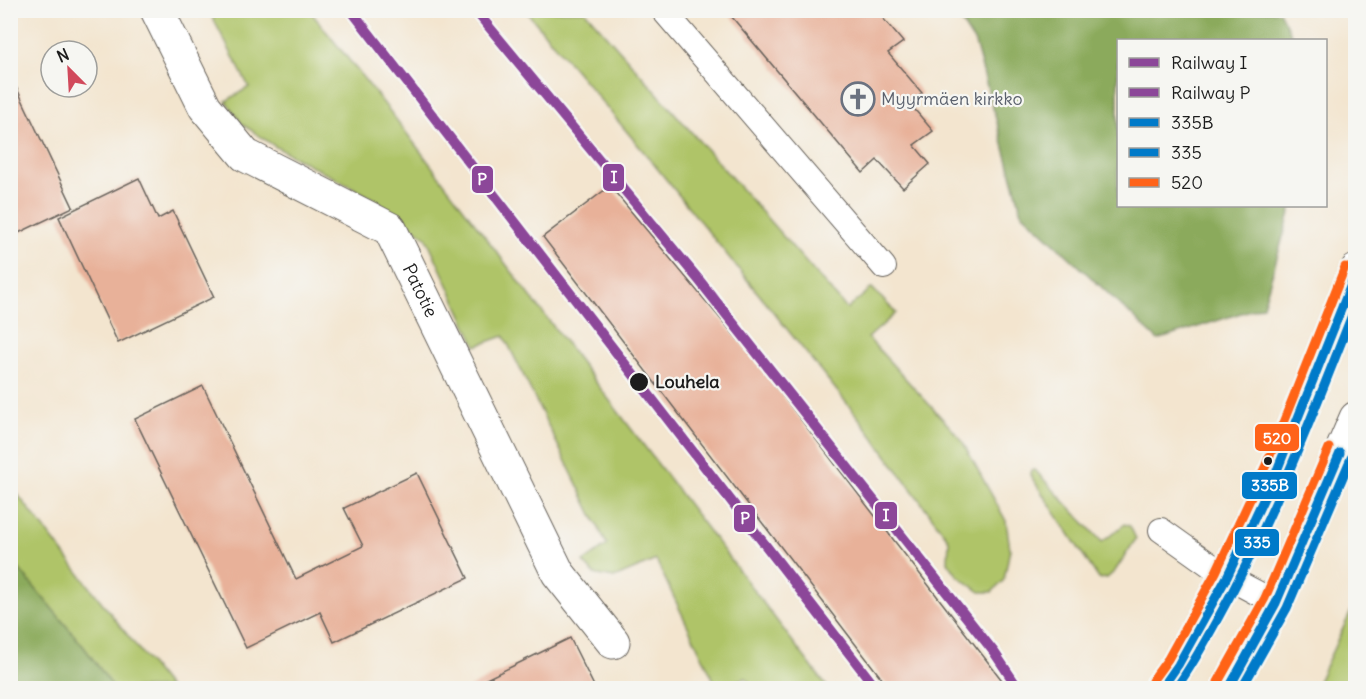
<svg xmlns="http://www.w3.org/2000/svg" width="1366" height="699" font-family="Delius,sans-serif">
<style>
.green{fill:#afc468;stroke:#667042;stroke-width:1.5}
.forest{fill:#8baa5c;stroke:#54633c;stroke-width:1.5}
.building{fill:#e8b199}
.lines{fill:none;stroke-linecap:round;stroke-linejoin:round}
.lane-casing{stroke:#67625b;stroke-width:26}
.street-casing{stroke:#67625b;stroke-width:35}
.secondary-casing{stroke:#67625b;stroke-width:35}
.lane{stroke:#fff;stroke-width:24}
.street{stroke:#fff;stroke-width:33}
.secondary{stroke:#fff;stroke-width:33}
.bus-1-casing{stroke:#f6f6f2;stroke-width:14}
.bus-2-casing{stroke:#f6f6f2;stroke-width:14}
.bus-3-casing{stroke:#f6f6f2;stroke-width:14}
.bus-1{stroke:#007ac9;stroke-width:9}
.bus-2{stroke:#007ac9;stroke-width:9}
.bus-3{stroke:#ff6319;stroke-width:9}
.rail-1-casing{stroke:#f6f6f2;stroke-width:15}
.rail-2-casing{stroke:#f6f6f2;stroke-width:15}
.rail-1{stroke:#8c4799;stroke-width:10}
.rail-2{stroke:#8c4799;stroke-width:10}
.stop-dot{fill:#1c1c1c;stroke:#f6f6f2;stroke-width:2}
.labels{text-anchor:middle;stroke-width:4.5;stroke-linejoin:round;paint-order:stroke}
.worship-label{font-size:18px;fill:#5b616d;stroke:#f6f6f2;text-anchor:start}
.street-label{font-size:18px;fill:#1c1c1c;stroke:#f6f6f2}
.stop-label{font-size:18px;font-weight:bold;fill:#1c1c1c;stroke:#f6f6f2;text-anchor:start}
.line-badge{stroke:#f6f6f2;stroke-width:2}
.badge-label{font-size:16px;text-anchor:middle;font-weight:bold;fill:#fff}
</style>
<rect width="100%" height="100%" fill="#f6f6f2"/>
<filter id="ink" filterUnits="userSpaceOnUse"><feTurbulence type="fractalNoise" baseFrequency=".0167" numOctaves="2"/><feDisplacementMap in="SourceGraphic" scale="12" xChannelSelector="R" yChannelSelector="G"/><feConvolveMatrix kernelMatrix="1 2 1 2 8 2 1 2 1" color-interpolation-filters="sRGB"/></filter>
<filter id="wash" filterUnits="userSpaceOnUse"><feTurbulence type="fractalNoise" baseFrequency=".008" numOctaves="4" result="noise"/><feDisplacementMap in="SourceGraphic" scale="24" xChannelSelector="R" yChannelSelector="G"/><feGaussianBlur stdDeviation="1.35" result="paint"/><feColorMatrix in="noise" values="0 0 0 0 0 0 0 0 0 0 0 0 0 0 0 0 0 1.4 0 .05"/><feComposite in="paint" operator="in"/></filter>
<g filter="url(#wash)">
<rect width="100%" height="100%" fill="#f3e5cf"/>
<g class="green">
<polygon points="209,11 310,11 389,110 828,688 753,688 746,678 717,687 656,560 614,578 594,574 583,562 607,545 504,336 476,346 426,237 376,200 276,147 242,124 226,101 249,87"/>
<polygon points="526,11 585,11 847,309 872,288 896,313 868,338 961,439 1006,521 1010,549 1004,580 992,592 980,592 957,575 948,562 949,540 862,422 648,157"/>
<polygon points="1032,470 1035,470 1102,542 1125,524 1130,526 1136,539 1115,571 1107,578 1099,579 1030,475"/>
<polygon points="11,486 169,688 11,688"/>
<polygon points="1355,603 1355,688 1315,688"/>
</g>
<g class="forest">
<polygon points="1279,11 1294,40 1118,40 1118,206 1292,206 1263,306 1158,340 1022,213 975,43 954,11"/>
<polygon points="10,558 84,647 114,688 11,688"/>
</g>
<g id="blocks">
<g class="building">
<polygon points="726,10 876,10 903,42 888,53 922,93 910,104 933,131 914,145 930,164 903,188 877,160 863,173"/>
<polygon points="10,74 73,207 10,237"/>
<polygon points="139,178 158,219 173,211 214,297 118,343 59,217"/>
<polygon points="610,186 753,358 1008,688 889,688 543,237"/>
<polygon points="203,386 296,579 363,546 344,508 417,473 468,578 334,642 320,612 246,648 135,419"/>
<polygon points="570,638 595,688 468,688"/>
</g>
</g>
</g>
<g filter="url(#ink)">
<use href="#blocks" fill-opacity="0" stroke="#67625b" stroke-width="1.5"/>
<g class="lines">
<g class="lane-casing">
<g id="lane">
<polyline points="663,10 884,267"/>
<polyline points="1161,530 1227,577 1276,603"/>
</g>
</g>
<g class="street-casing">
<g id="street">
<path id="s1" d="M157,10l48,97 40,48 145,74 168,344 55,69"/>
</g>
</g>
<g class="secondary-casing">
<g id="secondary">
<polyline points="1162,688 1178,665 1227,577 1278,468 1356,271"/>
<polyline points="1229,688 1276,603 1356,418"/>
</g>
</g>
<use href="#lane" class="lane"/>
<use href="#street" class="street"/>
<use href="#secondary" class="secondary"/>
<g class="bus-1-casing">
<g id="bus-1">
<polyline points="1162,688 1178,665 1227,577 1278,468 1356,272"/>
<polyline points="1229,688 1276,603 1340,453"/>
</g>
</g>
<g class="bus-2-casing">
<g id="bus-2">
<path d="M1176,688c16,-22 29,-46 42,-70 56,-100 96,-207 138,-313"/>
<polyline points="1242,688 1287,608 1351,458"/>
</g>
</g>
<g class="bus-3-casing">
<g id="bus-3">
<polyline points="1152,681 1168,659 1216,572 1267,463 1345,267"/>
<polyline points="1218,682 1265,598 1329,448"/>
</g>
</g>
<use href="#bus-1" class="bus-1"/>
<use href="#bus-2" class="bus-2"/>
<use href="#bus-3" class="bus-3"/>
<g class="rail-1-casing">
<polyline id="rail-1" points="475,10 699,280 994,652 1018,688"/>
</g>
<g class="rail-2-casing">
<polyline id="rail-2" points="351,10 876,688"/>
</g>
<use href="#rail-1" class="rail-1"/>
<use href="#rail-2" class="rail-2"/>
</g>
</g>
<defs>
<g id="church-ring" transform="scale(1.725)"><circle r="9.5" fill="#f6f6f2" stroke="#6b7280" stroke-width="1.5"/><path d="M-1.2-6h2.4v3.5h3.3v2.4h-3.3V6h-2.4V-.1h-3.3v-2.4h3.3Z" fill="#6b7280"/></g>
</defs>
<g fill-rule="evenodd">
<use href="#church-ring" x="858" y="99"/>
</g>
<g class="stop-dot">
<circle cx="639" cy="382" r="10"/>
<circle cx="1268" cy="461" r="5"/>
</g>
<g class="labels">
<g class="worship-label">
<text x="881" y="105">Myyrmäen kirkko</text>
</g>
<g class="street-label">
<text dy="6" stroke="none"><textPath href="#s1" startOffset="402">Patotie</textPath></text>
</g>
<g class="stop-label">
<text x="655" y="388">Louhela</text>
</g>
</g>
<g class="line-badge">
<rect x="602" y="163" width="23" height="29" rx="6" fill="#8c4799"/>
<rect x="471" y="165" width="23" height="29" rx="6" fill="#8c4799"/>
<rect x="1254" y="423" width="46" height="29" rx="6" fill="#ff6319"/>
<rect x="1241" y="471" width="57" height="29" rx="6" fill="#007ac9"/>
<rect x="874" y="501" width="24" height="29" rx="6" fill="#8c4799"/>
<rect x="733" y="504" width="23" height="29" rx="6" fill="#8c4799"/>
<rect x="1234" y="528" width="46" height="29" rx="6" fill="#007ac9"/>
</g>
<g class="badge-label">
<text x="614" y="183">I</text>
<text x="482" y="185">P</text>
<text x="1277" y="444">520</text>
<text x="1270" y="491">335B</text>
<text x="886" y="521">I</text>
<text x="745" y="524">P</text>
<text x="1257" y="548">335</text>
</g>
<rect width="1366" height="699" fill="none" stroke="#f6f6f2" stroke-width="36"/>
<rect x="1117" y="39" width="210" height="168" fill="#f6f6f2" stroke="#9f9f9c" stroke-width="1.5"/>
<rect x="1129" y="58" width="30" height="9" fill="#8c4799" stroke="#9f9f9c" stroke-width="1.5"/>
<text x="1171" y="69" font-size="18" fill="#1c1c1c">Railway I</text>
<rect x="1129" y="88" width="30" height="9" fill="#8c4799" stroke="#9f9f9c" stroke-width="1.5"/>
<text x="1171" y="99" font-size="18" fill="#1c1c1c">Railway P</text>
<rect x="1129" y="118" width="30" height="9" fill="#007ac9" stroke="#9f9f9c" stroke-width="1.5"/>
<text x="1171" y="129" font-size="18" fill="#1c1c1c">335B</text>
<rect x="1129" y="148" width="30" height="9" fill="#007ac9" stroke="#9f9f9c" stroke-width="1.5"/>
<text x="1171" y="159" font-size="18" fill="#1c1c1c">335</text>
<rect x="1129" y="178" width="30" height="9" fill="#ff6319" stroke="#9f9f9c" stroke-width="1.5"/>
<text x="1171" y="189" font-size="18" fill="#1c1c1c">520</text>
<g transform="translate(69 69) rotate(336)"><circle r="28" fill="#f6f6f2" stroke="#9f9f9c" stroke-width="1.5"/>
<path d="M0-4.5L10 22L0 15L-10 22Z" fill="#d1495b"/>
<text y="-9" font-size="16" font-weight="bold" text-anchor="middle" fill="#1c1c1c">N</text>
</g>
</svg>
